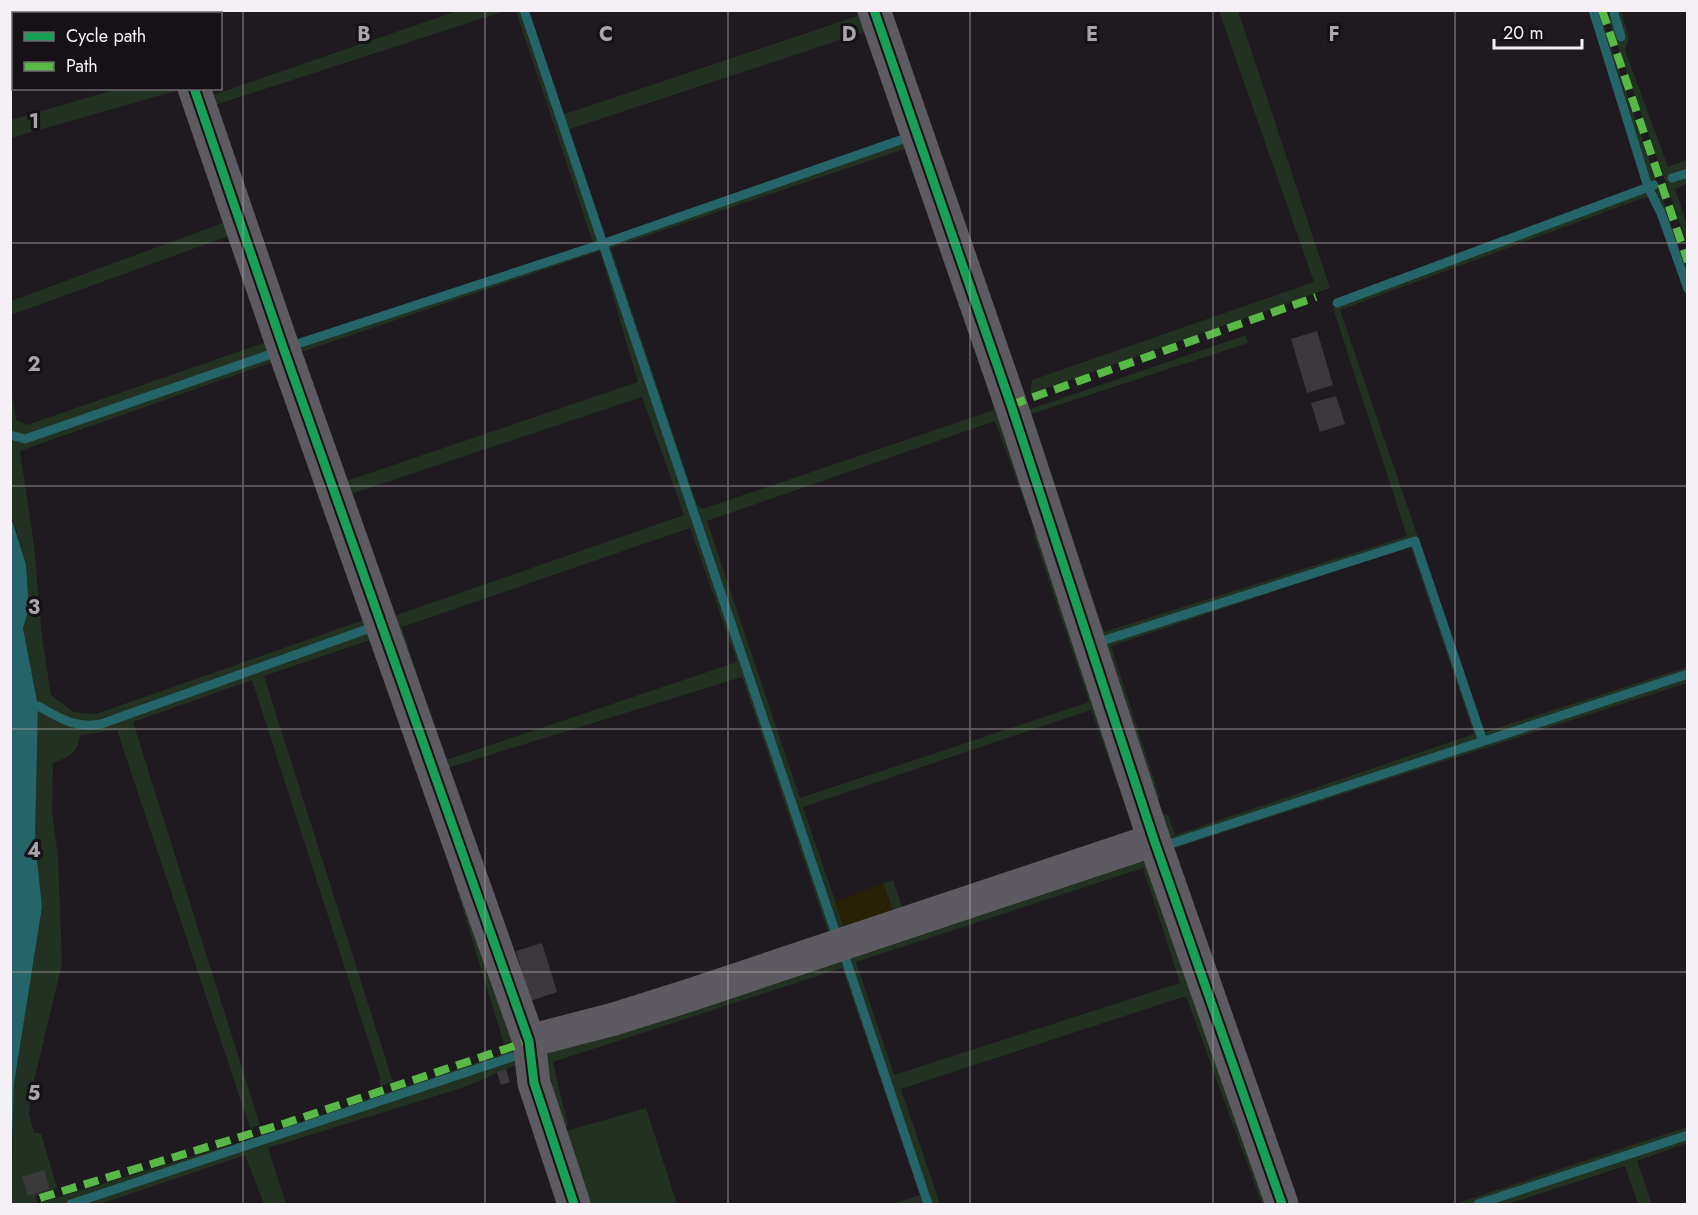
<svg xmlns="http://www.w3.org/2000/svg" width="1698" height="1215" font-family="Jost,sans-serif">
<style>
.green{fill:#223121;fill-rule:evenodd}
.sand{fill:#282106}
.water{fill:#256468}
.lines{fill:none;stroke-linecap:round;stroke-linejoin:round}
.stream{stroke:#256468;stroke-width:9}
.building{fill:#3c393d}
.minor{stroke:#5d5b61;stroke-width:33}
.quiet{stroke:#58b947;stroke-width:8;stroke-dasharray:15 8;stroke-linecap:butt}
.cycleway-casing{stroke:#161017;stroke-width:13}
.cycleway{stroke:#1a9f57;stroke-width:9}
.grid{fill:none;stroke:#a9a5aa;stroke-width:1.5;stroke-opacity:0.55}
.grid-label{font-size:20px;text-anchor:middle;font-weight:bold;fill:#a9a5aa;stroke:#161017;stroke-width:6;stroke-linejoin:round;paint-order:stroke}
</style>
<rect width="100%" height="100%" fill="#1e1a1f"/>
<g class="green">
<polygon points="457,11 505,11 212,106 295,344 298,345 602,247 840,943 591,1020 581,1019 831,941 742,677 451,767 447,771 470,838 464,846 437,763 737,662 690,528 402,627 439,743 432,746 388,618 684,515 642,397 348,495 387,606 383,607 301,379 304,378 343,482 638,382 600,251 298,353 301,366 296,367 202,89 207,89 210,96"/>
<polygon points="516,11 522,11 598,241 593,243"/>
<polygon points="859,11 869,11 975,319 966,316 907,148 611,248 696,502 702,509 994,410 976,340 980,335 998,393 1001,415 1010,431 1038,508 1029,514 995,421 707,521 800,798 1089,702 1033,533 1043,526 1134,791 1141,828 1135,829 1132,825 1091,710 803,807 846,933 839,937 604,245 907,140 910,136 904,134 867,31 567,130 562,115 860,15"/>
<polygon points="1219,11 1238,11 1330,288 1030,394 1032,380 1314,282"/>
<polygon points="1594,11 1599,11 1687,271 1687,282 1663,210 1651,186"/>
<polygon points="1605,11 1608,11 1618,38 1624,41 1616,11 1621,11 1629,38 1625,50 1668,167 1687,160 1687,168 1672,173 1670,178 1675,181 1687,177 1687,184 1675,189 1687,225 1687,243"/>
<polygon points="117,89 192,89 182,89 11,138 11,120"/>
<polygon points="1648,191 1651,197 1643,198 1340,310 1485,732 1687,667 1687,671 1483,736 1415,538 1105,637 1101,640 1414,542 1480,738 1170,842 1169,845 1482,740 1687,676 1687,683 1175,848 1195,916 1187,920 1154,814 1168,815 1175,835 1474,734 1410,546 1111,646 1160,798 1148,798 1019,413 1246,335 1248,343 1028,415 1036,427 1104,632 1407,536 1333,308"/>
<polygon points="228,221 234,234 11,315 11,301"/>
<path d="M262,292l36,107 -5,2 -15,-41 -258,91 14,94 8,92 9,58 23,17 22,2 276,-97 -73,-200 5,-2 75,210 137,408 -3,7 -9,4 -51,-167 3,-5 -77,-235 -115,39 129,406 -13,4v-9l-128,-397 -119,42 127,403 -10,3 -133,-398 -37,5c-2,18 -11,22 -27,28l-1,47 6,47 4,107 -30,125 -3,25 5,19h7l16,55 -22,9 3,6 18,-5 198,-60 263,-89 1,15 -53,23 -197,61 18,56h-22l-19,-49 -145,49h-89l3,-120 28,-177 -7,-66 3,-135 -15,-78 6,-19 -3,-45 -15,-50v-77l14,4 251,-89 -252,84 -13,-2 -1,-52 6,38 11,5 242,-84 -14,-42zM374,624l2,4 -275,98c-21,4 -47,-2 -63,-19 26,2 27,20 62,16z"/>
<polygon points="1148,857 542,1052 562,1121 544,1054 843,957 927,1204 892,1204 920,1195 842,968 553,1062 568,1126 561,1127 537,1053"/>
<path d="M1140,860h7l121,344h-6l-76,-208 -285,93 39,115h-10l-84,-249zM1143,868l37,115 -286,92 -38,-113z"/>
<polygon points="893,880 904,913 897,922 883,883"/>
<polygon points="646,1108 677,1204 584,1204 563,1132"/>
<polygon points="1687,1127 1687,1131 1470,1204 1455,1204"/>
<polygon points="1687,1134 1687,1143 1637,1161 1652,1204 1638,1204 1625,1166 1508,1204 1479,1204"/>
</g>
<polygon class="sand" points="883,883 897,922 845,932 835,902"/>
<polygon class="water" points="10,514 26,564 29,609 23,628 38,706 35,841 42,907 14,1084 11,1169"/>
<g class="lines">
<g class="stream">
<polyline points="524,10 837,937"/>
<polyline points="1593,10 1648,187 1661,213 1688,289"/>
<polyline points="1613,10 1621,37"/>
<polyline points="1672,178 1688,173"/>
<polyline points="1337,303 1654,185"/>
<polyline points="297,344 602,244 909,137"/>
<polyline points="10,435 25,439 274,353"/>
<polyline points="1102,641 1415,541 1482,739"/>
<path d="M38,706c22,12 37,23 63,18l275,-98"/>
<polyline points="1170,844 1688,674"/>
<polyline points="844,954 928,1204"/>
<polyline points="71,1204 512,1057"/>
<polyline points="1478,1204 1688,1135"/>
</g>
</g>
<g class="building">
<polygon points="1317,331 1333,385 1307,393 1291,339"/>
<polygon points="1336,396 1345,424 1320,432 1311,403"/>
<polygon points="542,943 557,992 530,1001 516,951"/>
<polygon points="506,1069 510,1082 501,1085 497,1072"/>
<polygon points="44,1170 50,1189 28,1196 22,1177"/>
</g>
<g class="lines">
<g class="minor">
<polyline points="168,10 169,14"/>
<polyline points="874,10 1011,405 1154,840 1282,1204"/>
<polyline points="194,88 284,350 529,1041 534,1083 574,1204"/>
<polyline points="529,1041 614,1019 687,996 1154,840"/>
</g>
<g class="quiet">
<polyline points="1602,10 1688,262"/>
<polyline points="1011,405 1316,297"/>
<polyline points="40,1198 286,1123 529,1041"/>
</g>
<g class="cycleway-casing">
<g id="cycleway">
<polyline points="874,10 1011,405 1154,840 1282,1204"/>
<polyline points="194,88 284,350 529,1041 534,1083 574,1204"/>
</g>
</g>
<use href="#cycleway" class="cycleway"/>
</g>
<path class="grid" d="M243,10v1194M485,10v1194M728,10v1194M970,10v1194M1213,10v1194M1455,10v1194M10,243h1678M10,486h1678M10,729h1678M10,972h1678"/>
<g class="grid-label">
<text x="364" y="41">B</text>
<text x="606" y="41">C</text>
<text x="849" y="41">D</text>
<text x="1092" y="41">E</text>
<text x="1334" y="41">F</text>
<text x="34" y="128">1</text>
<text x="34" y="371">2</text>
<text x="34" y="614">3</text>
<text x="34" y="857">4</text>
<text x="34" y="1100">5</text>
</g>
<rect width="1698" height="1215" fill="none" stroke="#f4f0f5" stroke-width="24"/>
<rect x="12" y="12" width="210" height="78" fill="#161017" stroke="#6f6a70" stroke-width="1.5"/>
<rect x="24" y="32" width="30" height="9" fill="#1a9f57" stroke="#6f6a70" stroke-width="1.5"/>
<text x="66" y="42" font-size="18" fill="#f4f0f5">Cycle path</text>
<rect x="24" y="62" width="30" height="9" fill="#58b947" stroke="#6f6a70" stroke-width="1.5"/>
<text x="66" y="72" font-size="18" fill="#f4f0f5">Path</text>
<path d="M1494 39v9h88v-9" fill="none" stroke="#f4f0f5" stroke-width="3"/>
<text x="1503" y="39" font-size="18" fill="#f4f0f5" stroke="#161017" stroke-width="4.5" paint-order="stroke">20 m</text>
</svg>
